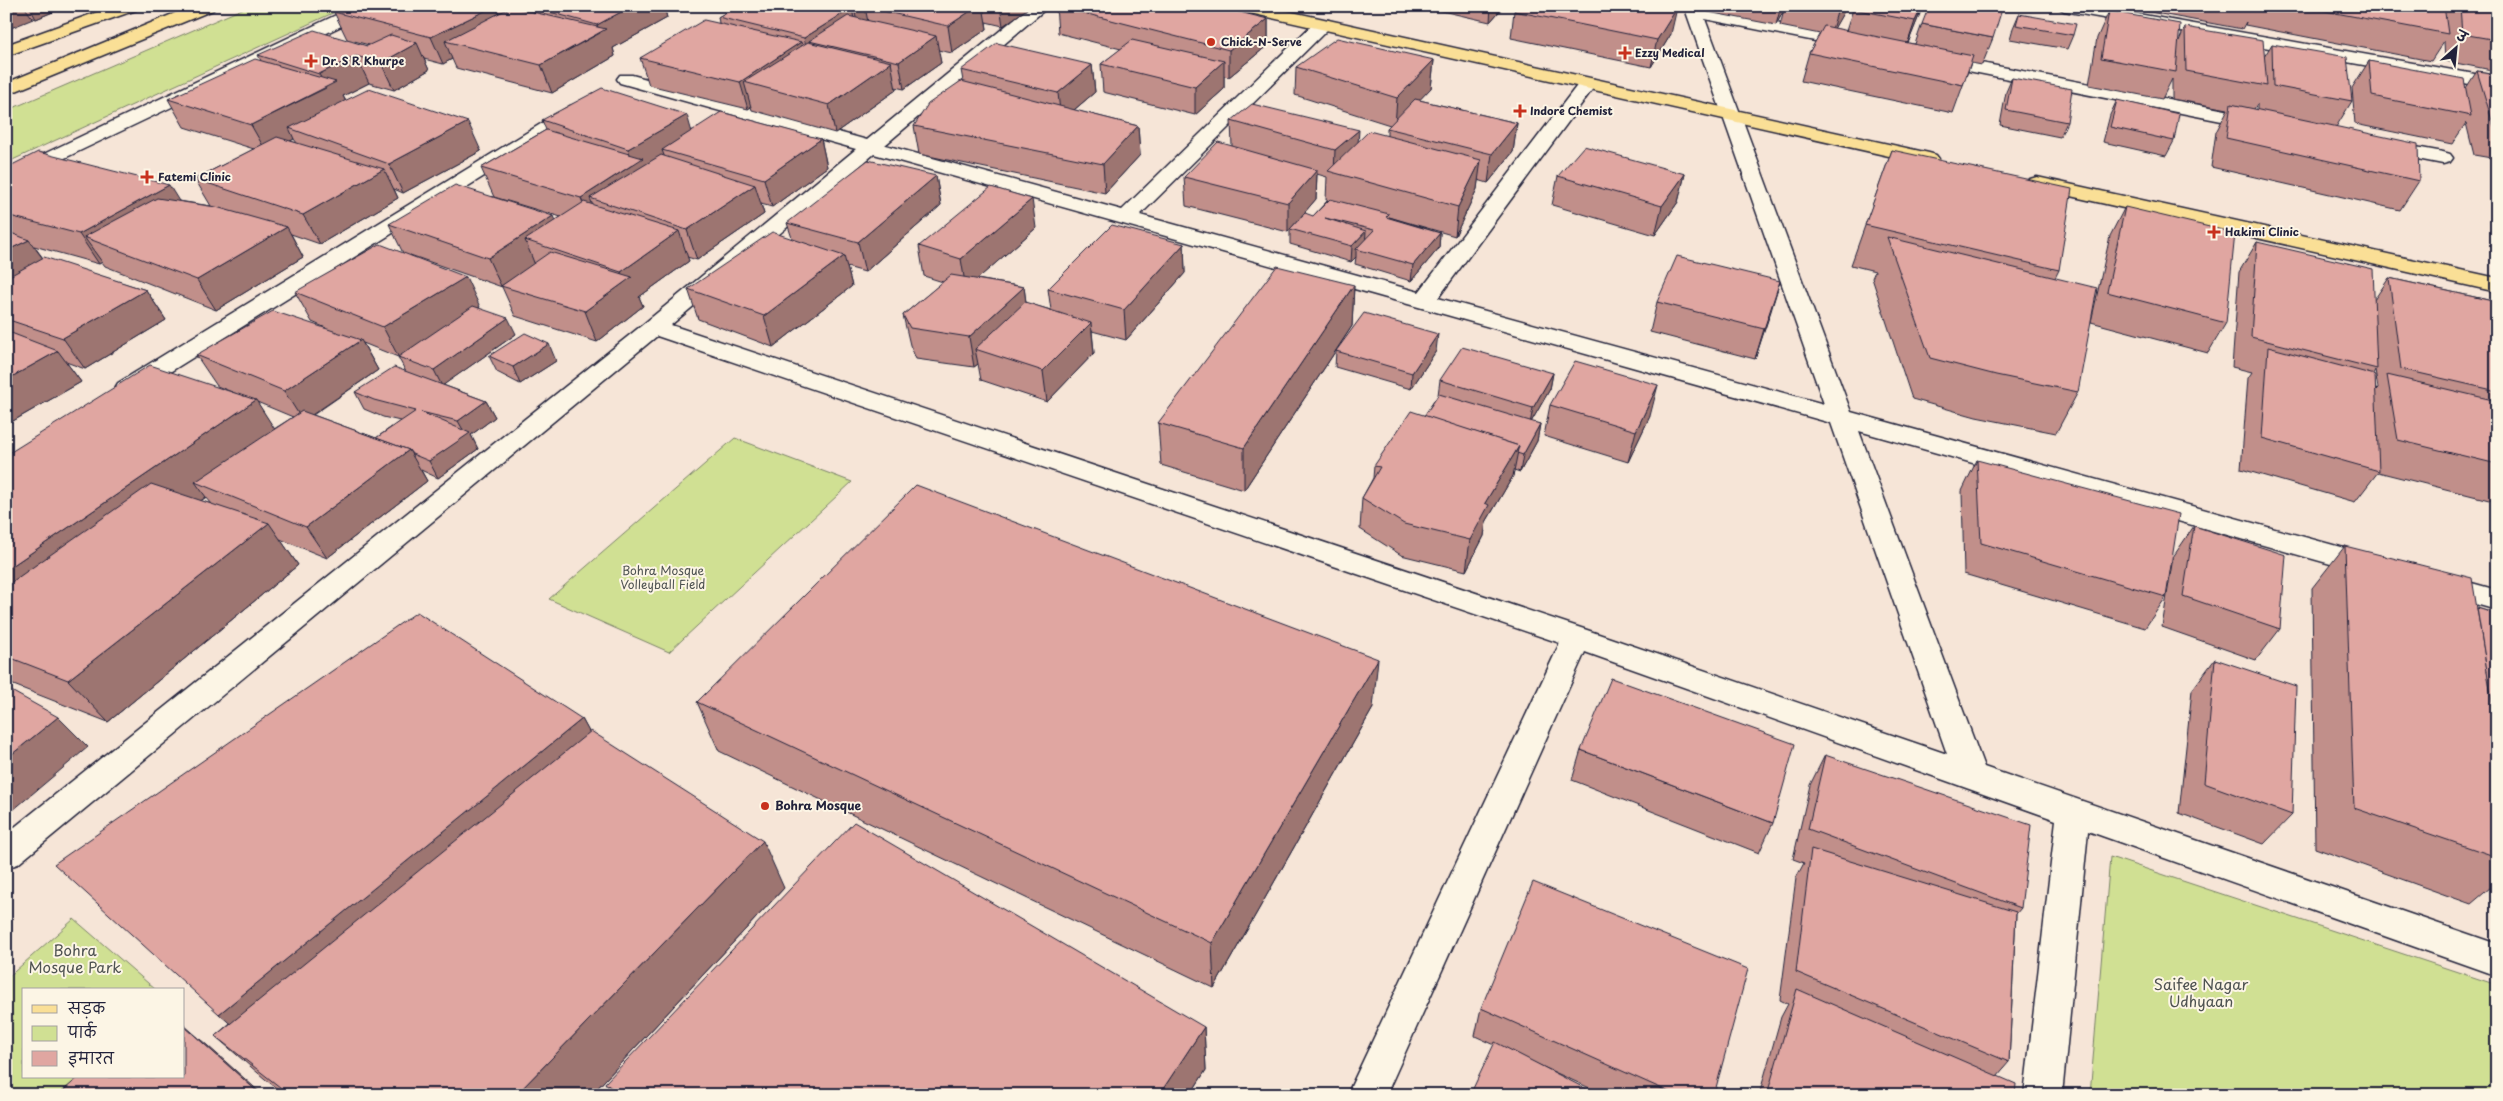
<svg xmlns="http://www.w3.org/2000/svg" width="2503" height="1101" font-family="'Playpen Sans','Playpen Sans Deva',sans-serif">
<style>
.green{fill:#d0e093;stroke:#798167}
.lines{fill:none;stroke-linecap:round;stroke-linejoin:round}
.minor-casing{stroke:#22223b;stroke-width:3}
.major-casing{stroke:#22223b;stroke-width:3}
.minor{fill:#fcf5e5;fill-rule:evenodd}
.major{fill:#fadf96;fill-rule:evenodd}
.wall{fill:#c18f8a;stroke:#22223b;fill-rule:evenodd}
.shaded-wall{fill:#9d7471;stroke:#22223b}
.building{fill:#e0a6a1;stroke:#22223b}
.poi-dot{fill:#c8321e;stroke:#fcf5e5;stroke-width:2}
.labels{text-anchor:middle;stroke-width:4;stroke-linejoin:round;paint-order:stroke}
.far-poi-label{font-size:11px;font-weight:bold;fill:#22223b;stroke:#fcf5e5;text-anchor:start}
.park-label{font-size:12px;fill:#4e5251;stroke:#fcf5e5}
.poi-label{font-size:12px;font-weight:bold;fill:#22223b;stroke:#fcf5e5;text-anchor:start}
.near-park-label{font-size:15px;fill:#4e5251;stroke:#fcf5e5}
</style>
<rect width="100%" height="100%" fill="#f6e5d7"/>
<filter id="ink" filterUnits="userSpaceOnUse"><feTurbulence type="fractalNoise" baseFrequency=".02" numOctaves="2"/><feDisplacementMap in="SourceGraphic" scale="10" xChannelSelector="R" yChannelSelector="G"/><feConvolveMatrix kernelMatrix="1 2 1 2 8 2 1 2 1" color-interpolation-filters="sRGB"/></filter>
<g filter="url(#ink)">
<g class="green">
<polygon points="249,6 348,6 6,163 6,111"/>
<polygon points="735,438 852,482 669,652 549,599"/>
<polygon points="2110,857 2497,985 2497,1095 2090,1095"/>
<polygon points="74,919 156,990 24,990 24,1077 96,1077 73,1095 6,1095 6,979"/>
</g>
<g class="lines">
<g class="minor-casing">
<g id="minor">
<polygon points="355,6 377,6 375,10 6,186 6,172"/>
<path d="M1030,6h19l-164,139 237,65 195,-190h12l3,4 -3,4 -189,187 279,77 163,-213h12l3,4 -3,4 -156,211 386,106 -140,-398h16l1,2 160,32 3,4 -3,4 -6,1 -150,-30 146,393 522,144 10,3 4,7 -4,7 -10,3 -514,-145 125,336 513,177v32l-409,-145 -26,264h-38l32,-275 -471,-168 -199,443h-39l213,-452 -903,-307 -639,528 -12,4v-34l640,-512 210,-173 -236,-66 -3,-4 3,-4h12l235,65zM874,154l957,269 116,331 -360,-124 -916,-305z"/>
<polygon points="2056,6 2093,6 2497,78 2497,89 2064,11"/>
<polygon points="1934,54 2262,117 2269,119 2271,123 2269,127 2262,129 1928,63 1925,59 1928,55"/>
<polygon points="577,104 584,106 586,110 584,114 136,393 127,396 118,393 115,388 118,383 570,106"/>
<polygon points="2383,141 2443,152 2450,154 2453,158 2450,162 2443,164 2376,151 2373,147 2376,143"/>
<polygon points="2439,574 2497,590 2497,610 2429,591 2425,584 2429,577"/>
</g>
</g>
<g class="major-casing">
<g id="major">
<polygon points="114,6 138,6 136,10 6,56 6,45"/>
<polygon points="192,6 215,6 213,10 6,95 6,83"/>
<polygon points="1233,6 1265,6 1929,153 1936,155 1939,159 1936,163 1929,165 1241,11"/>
<polygon points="2037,177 2497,278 2497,292 2030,187 2027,183 2030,179"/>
</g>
</g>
<use href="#minor" class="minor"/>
<use href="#major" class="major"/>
</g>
<g class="wall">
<polygon points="6,6 67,6 36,19 31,17 33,19"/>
<path d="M347,6h317l3,12 -54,30 2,8 -63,37 -96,-25 -4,-9 -9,5 -19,-5 5,11 -35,20 -25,-7 -26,13 3,5 135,50 -78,42 -9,-4 4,9 -78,46 -29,-10 12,23 -87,53 -111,-44 -3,-4 -3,2 -65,-18 9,12 103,32 20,30 -81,49 -19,-7 15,20 -75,43v-257l173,33 32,5 -16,-27 59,-30 -70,-22 -16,-28 93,-38 -3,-6 109,-9 2,-1 -22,-6 -13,-27zM294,139l3,4 -7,-2z"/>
<polygon points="737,6 1031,6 1003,26 986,22 987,29 952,53 938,50 941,63 904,89 895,87 896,90 835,133 752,110 751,107 748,109 649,85 640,58 719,23 718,17"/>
<polygon points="1056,6 1268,19 1268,45 1229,77 1224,76 1224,89 1195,115 1103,92 1101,64 1121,49 1058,33"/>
<polygon points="1420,6 1504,6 1490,22"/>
<polygon points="1709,6 1847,6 1834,28 1846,31 1854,6 1923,6 1908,43 1915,44 1922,24 1993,38 1982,65 1971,63 1953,113 1801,81 1809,53 1820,34 1780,26 1784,10 1776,25 1708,12"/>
<polygon points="2128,6 2497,6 2497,71 2445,61 2444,41 2431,61 2245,25 2246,22 2242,29 2128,8"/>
<polygon points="1514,11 1671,34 1651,67 1511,38"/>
<path d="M2109,11l70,30 6,-14 79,30 8,-13 80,57 -16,26 83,54 -19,29 -189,-43 5,-35 12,-23 -56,-10v-20l-10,20 -73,-14 8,-47zM2257,104v6l-3,-1z"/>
<polygon points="2019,14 2073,35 2067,49 2010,39 2013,28"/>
<path d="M1434,60l-3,28 -12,12 98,23 -4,29 -25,31 -10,-3 -1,9 -22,47 -66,-19 51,16 -1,15 -28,33 -56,-17 1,-7 -5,5 -61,-18v-15l-2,3 -102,-26 -2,-29 48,-31 -1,-25 127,21 29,-6v-8l3,-3 -95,-30 1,-28zM1317,174l10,3 -1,23h2l-15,16 -19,8 22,-25z"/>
<polygon points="2369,61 2466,88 2477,71 2497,74 2497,159 2474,155 2466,123 2452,144 2355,124 2352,88"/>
<polygon points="1092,65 1095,92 1074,110 1138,126 1140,155 1105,193 919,154 914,126 963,81 961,70"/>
<polygon points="2012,78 2067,122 2060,137 2000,125 2006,92"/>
<polygon points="2117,100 2174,141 2166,156 2103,142 2110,115"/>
<path d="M542,120l279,19 6,28 -55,40 -11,-3 3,10 -67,46 -10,-3 2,4 -50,36 4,9 -46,36 -82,-26 -13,-29 -92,-32 70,52 -2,1 38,26 -73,51 43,16 9,16 -24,18 7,14 -40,29 -17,-8 6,11 -100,77 -47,-19 18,26 -190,157 -102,-40v-227l231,-61 -20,-8 -21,-31 130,-27 -14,-6 -17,-30 108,-39 -14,-29 166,-3 6,-4 -67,-20 -13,-29 65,-38zM363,343l35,14 8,15 -51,20 9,17 19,8 17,4 -24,17 -63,-23 65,-45zM257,402l36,15 -19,12zM206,497l6,7 -11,-3z"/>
<polygon points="1892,150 2059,270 2055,278 2078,392 2056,433 1976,417 1912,399 1872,278 1875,271 1851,265"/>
<polygon points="1685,174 1678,202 1655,235 1552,205 1558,176"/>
<polygon points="936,176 941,205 865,272 847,267 852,286 773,347 698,319 688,289 792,238 787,223"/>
<polygon points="2125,207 2226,323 2208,353 2091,322 2110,236"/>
<polygon points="1036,228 977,279 1024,287 1026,303 1051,310 1048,289 1184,244 1185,273 1126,340 1092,331 1094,353 1047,402 981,380 978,364 974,367 916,359 910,345 903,315 943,282 924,276 919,246"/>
<path d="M2257,242l117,58 15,-22 108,24v200l-119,-30 -23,30 -114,-33 7,-91 4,-6 -20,-5 7,-95zM2375,370l3,18 -2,2 -3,-16z"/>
<polygon points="1780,281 1755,359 1650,332 1657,302"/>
<polygon points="1354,285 1352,326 1244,490 1161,465 1158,423"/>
<polygon points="1336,351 1436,351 1411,389 1335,367"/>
<polygon points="489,356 556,361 520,384 497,372"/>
<polygon points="1553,373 1550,389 1531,422 1540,424 1537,441 1520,472 1514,470 1513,476 1486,522 1484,536 1466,571 1401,555 1360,529 1362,498 1373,478 1374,466 1424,416 1438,395 1440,380"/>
<polygon points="1550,405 1650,416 1628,462 1544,436"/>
<polygon points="1977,460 2166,597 2145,628 1964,574 1962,491"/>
<polygon points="2194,526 2280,629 2256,660 2162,627 2173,557"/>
<polygon points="2345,546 2477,608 2497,614 2497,882 2471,904 2315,848 2312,588"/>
<polygon points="2215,659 2292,815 2264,844 2179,813 2192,690"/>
<polygon points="697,702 1373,708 1214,988 719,751"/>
<polygon points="582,719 589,732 784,888 591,1095 285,1095 265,1079 215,1036"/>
<polygon points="1581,750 1773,823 1759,853 1572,780"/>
<polygon points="1825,755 2021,908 2016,914 2009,1062 1997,1076 2015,1095 1759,1095 1781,1017 1788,1004 1780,1000 1796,878 1804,863 1793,859 1810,785"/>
<polygon points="1481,1008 1714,1095 1605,1095 1475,1036"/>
<polygon points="1204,1027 1206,1070 1190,1095 614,1095 605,1083"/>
</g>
<g class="shaded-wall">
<polygon points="6,6 24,6 33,19 6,30"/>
<polygon points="29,6 67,6 36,19"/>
<polygon points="495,6 496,6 506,32 445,41 452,59 443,64 431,37"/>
<polygon points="632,6 664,6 667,18 613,48 615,56 552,93 541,65 600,33 597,25"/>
<polygon points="855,6 897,6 865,7 869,27 859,34 854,7"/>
<polygon points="978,6 983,6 987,29 952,53 948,26"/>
<polygon points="1000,6 1031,6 1003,26"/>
<polygon points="1491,6 1504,6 1490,22"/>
<polygon points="1781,6 1785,6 1784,10 1776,25"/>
<polygon points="1840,6 1847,6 1830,36 1838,9"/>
<polygon points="1922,6 1923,6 1906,48 1915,21"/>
<polygon points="852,8 857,35 809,41 814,63 811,65 804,38"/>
<polygon points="1677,8 1671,34 1651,67 1657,40"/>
<polygon points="1268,19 1268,45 1229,77 1229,50"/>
<polygon points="936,36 941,63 904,89 899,62"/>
<polygon points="801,42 808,69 744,82 751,107 748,109 740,82"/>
<polygon points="417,43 429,70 394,90 381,63"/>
<polygon points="356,56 369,83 343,96 350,110 289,128 294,139 267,153 251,125 326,88 319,74"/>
<polygon points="1434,60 1431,88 1395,126 1397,98"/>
<polygon points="1224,61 1224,89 1195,115 1195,87"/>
<polygon points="891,62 896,90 835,133 829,105"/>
<polygon points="1092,65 1095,92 1061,121 1058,93"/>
<polygon points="687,115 695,143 662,150 666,161 590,198 599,222 592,227 581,198 634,164 628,149"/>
<polygon points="468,122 481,151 403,193 389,164"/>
<polygon points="1517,123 1513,152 1488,183 1492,154"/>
<polygon points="1138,126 1140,155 1105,193 1103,164"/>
<polygon points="1359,130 1357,158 1334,173 1335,150"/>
<polygon points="821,139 827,167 772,207 764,179"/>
<polygon points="1481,160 1477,189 1455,236 1458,207"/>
<polygon points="384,169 398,198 320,244 303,215"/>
<polygon points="1317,170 1316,199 1288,232 1288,203"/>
<polygon points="1685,174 1678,202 1655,235 1662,206"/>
<polygon points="936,176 941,205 865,272 858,242"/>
<polygon points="169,185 187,214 84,237 102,262 99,264 79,234"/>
<polygon points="755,185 764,214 697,260 687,230"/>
<polygon points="1032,199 1036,228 966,289 961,259"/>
<polygon points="553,216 565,246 525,240 535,265 501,286 488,258"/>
<polygon points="287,227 303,257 216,310 197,280"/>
<polygon points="679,231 689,261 639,297 643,306 597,342 585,311 625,282 621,272"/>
<polygon points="1366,231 1365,247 1356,249 1356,257 1351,262 1352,246"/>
<polygon points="1440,233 1439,248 1411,281 1413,265"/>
<polygon points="29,240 59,280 6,307 6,251"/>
<polygon points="1184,244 1185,273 1126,340 1124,310"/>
<polygon points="844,256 852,286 773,347 764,316"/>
<polygon points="466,277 480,307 399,358 383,327"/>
<polygon points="1780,281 1771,311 1755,359 1764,329"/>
<polygon points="1354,285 1352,326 1244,490 1244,448"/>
<polygon points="1024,287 1028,317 975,349 978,364 974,367 969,337"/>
<polygon points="146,290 166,320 85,369 63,338"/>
<polygon points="508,318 516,334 442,386 434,370"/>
<polygon points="1091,323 1094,353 1047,402 1043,371"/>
<polygon points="1438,334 1436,351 1411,389 1412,373"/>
<polygon points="361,340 378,370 303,421 284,391"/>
<polygon points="549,344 556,361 520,384 513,367"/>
<polygon points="58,351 81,382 6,425 6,380"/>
<polygon points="1553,373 1550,389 1530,424 1533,408"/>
<polygon points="1658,385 1650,416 1628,462 1636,431"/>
<polygon points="256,400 283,442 195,482 206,497 40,615 6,579 6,570"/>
<polygon points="486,401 495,417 471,435 478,449 438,478 429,461 466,435 458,421"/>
<polygon points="1540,424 1537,441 1520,472 1523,455"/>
<polygon points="1519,446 1513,476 1486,522 1484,536 1466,571 1470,540 1485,503"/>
<polygon points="409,450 427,481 327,558 306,527"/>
<polygon points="269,523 298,565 108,722 68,680"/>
<polygon points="1378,659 1373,708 1214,988 1212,943"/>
<polygon points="58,717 88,747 6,816 6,759"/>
<polygon points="582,719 609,768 268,1057 219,1014"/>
<polygon points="763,841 784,888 591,1095 516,1095"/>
<polygon points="184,1025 208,1046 263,1095 261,1095 184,1026"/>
<polygon points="1204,1027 1206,1070 1190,1095 1159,1095"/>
</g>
<g class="building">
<polygon points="347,6 495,6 431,37 334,12"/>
<polygon points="528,6 632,6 597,25"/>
<polygon points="737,6 844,6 852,8 804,38 718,17"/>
<polygon points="867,6 978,6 948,26 865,7"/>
<polygon points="1056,6 1215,6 1268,19 1229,50"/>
<polygon points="1518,6 1669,6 1677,8 1657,40 1514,11"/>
<polygon points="1822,6 1840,6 1838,9"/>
<polygon points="1854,6 1922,6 1915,21 1853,9"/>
<polygon points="1929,6 2003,6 1993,38 1922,24"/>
<polygon points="2298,6 2331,6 2331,9 2332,6 2444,6 2448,34"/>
<polygon points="2460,6 2489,6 2497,8 2497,40 2462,34"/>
<polygon points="511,7 606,29 541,65 445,41"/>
<polygon points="2109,11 2180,24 2176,72 2101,58"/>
<polygon points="2019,14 2076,24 2073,35 2016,25"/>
<polygon points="848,16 936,36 899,62 809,41"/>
<polygon points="704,20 801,42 740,82 640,58"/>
<polygon points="1824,26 1973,56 1963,85 1809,53"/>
<polygon points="2185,27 2263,40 2267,86 2186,71"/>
<polygon points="314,30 367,46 391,35 417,43 381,63 356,56 319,74 258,55"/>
<polygon points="1337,38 1434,60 1397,98 1296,67"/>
<polygon points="1132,40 1224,61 1195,87 1101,64"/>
<polygon points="808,42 891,62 829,105 744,82"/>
<polygon points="997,43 1092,65 1058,93 961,70"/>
<polygon points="2272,44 2347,57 2352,101 2273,86"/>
<polygon points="255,59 336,82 251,125 168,99"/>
<polygon points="2369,61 2464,79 2471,116 2372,96"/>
<polygon points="2477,71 2497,74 2497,127 2494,127"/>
<polygon points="2012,78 2072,89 2067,122 2006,110"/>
<polygon points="961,81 1138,126 1103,164 914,126 928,104"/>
<polygon points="602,88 687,115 628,149 542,120"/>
<polygon points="369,89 468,122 389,164 289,128"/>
<polygon points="1415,99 1517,123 1492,154 1387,128"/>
<polygon points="2117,100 2179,114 2174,141 2110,127"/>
<polygon points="1252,104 1359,130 1335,150 1231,121"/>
<polygon points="2231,104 2418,144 2419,181 2226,138"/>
<polygon points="721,112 821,139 764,179 662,150"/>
<polygon points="546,130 643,158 581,198 481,168"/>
<polygon points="1369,131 1481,160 1458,207 1328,171"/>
<polygon points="277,137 384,169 303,215 195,179"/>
<polygon points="1218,142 1317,170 1288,203 1184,177"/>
<polygon points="1584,146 1685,174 1662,206 1558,176"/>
<polygon points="1892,150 2072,189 2059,270 1865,225"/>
<polygon points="38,152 169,185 79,234 6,215 6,168"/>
<polygon points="661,155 755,185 687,230 590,198"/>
<polygon points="868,160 936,176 858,242 787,223"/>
<polygon points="455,185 553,216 488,258 389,224"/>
<polygon points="991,187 1032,199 961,259 919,246"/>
<polygon points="157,198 216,207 287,227 197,280 84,237"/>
<polygon points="1330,199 1389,214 1386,217 1440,233 1413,265 1356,249 1374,230 1325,218 1366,231 1352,246 1290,229 1305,213 1313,216"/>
<polygon points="584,202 679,231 621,272 525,240"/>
<polygon points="2125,207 2235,233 2226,323 2107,292"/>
<polygon points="1112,225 1184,244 1124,310 1048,289"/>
<polygon points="6,231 29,240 6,251"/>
<polygon points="772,232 844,256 764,316 688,289"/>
<polygon points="1887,237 2097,288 2078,392 1996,375 1930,358"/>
<polygon points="2257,242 2373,269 2377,369 2251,337"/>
<polygon points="380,244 466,277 383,327 295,292"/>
<polygon points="550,252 632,277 585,311 501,286"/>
<polygon points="1677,256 1780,281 1764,329 1657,302"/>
<polygon points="44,257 146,290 63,338 6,319 6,278"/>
<polygon points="1277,266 1354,285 1244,448 1158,423"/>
<polygon points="951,275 1024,287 969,337 910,328 903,315"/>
<polygon points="2389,278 2497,302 2497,391 2401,369"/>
<polygon points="1025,302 1091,323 1043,371 975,349"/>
<polygon points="473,306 508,318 434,370 398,357"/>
<polygon points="273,311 361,340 284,391 196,355"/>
<polygon points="1364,313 1438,334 1412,373 1336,351"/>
<polygon points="6,331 58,351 6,380"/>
<polygon points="525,333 549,344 513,367 489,356"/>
<polygon points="1462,347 1553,373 1533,408 1440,380"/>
<polygon points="2268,347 2375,375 2379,471 2262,438"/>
<polygon points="1575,361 1658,385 1636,431 1550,405"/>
<polygon points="150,365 256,400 6,570 6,455"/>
<polygon points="394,367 486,401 458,421 421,412 470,433 429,461 412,454 409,450 376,438 416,411 374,400 355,392"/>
<polygon points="2387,375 2497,401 2497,464 2398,440"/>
<polygon points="1439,394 1540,424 1523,455 1517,453 1519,446 1424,416"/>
<polygon points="302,411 409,450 306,527 195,482"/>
<polygon points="1411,411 1519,446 1485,503 1489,505 1470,540 1404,524 1362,498 1380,467 1374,466"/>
<polygon points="1977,460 2179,514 2166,597 1981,543"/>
<polygon points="151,484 269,523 68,680 6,656 6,586"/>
<polygon points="916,485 1378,659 1212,943 697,702"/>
<polygon points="2194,526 2286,555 2280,629 2183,596"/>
<polygon points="2345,546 2472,578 2497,731 2497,857 2354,808"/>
<polygon points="2477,608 2497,614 2497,721 2495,721"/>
<polygon points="417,612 582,719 219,1014 54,864"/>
<polygon points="2215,659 2296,686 2292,815 2204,783"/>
<polygon points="1611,678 1795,744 1773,823 1581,750"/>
<polygon points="6,688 58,717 6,759"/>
<polygon points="591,731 763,841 516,1095 290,1095 215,1036"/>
<polygon points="1825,755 2031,825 2021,908 1808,829"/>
<polygon points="854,822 1204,1027 1159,1095 621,1095 605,1083"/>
<polygon points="1811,849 2016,912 2009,1062 1796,972"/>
<polygon points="1533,882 1748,969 1714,1095 1676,1095 1481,1008"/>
<polygon points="1797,989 2016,1084 2015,1095 1767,1095"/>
<polygon points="184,1026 261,1095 58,1095 79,1077 184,1077"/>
<polygon points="1495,1042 1598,1095 1470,1095"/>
</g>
</g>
<g class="poi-dot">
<circle cx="1211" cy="42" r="5"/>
<path d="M1622.5 45.5h5v5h5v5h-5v5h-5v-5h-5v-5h5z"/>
<path d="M308.5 53.5h5v5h5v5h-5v5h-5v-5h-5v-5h5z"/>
<path d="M1517.5 103.5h5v5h5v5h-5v5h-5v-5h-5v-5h5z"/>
<path d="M144.5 169.5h5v5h5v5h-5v5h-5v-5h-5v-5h5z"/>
<path d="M2211.5 224.5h5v5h5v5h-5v5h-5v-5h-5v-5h5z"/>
<circle cx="765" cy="806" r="5"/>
</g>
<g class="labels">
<g class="far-poi-label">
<text x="1221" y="46">Chick-N-Serve</text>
<text x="1635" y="57">Ezzy Medical</text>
<text x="322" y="65">Dr. S R Khurpe</text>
<text x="1530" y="115">Indore Chemist</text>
<text x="158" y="181">Fatemi Clinic</text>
<text x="2225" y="236">Hakimi Clinic</text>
</g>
<g class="park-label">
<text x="663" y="575">Bohra Mosque<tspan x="663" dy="14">Volleyball Field</tspan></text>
</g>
<g class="poi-label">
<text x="775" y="810">Bohra Mosque</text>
</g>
<g class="near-park-label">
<text x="75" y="956">Bohra<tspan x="75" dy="17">Mosque Park</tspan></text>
<text x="2201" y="990">Saifee Nagar<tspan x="2201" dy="17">Udhyaan</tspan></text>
</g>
</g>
<rect width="2503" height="1101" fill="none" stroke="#fcf5e5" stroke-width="25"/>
<rect x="12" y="12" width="2478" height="1076" fill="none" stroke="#22223b" stroke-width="2" filter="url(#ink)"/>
<rect x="22" y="988" width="162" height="90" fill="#fcf5e5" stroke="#a5a1a1"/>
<rect x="32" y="1005" width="25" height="8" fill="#fadf96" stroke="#a5a1a1"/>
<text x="68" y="1014" font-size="15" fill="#22223b">सड़क</text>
<rect x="32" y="1026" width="25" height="15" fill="#d0e093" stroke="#a5a1a1"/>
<text x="68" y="1038" font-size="15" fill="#22223b">पार्क</text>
<rect x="32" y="1051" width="25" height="15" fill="#e0a6a1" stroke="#a5a1a1"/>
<text x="68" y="1064" font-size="15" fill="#22223b">इमारत</text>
<g transform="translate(2456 48) rotate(27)" stroke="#fcf5e5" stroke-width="4" paint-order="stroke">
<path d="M0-4L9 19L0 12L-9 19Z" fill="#22223b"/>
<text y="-8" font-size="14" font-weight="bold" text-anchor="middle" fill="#22223b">उ</text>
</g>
</svg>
